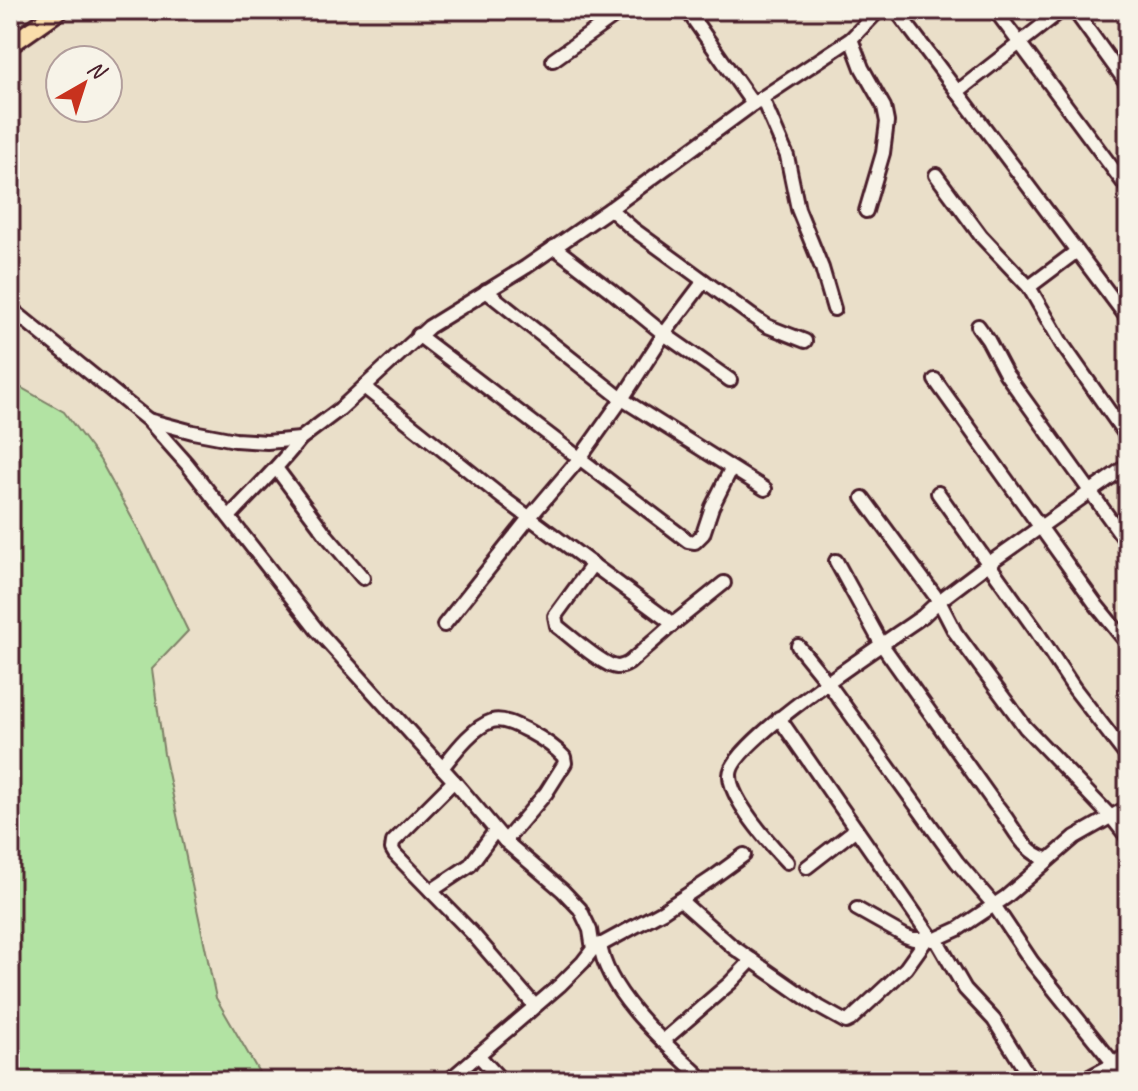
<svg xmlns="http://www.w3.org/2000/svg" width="1138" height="1091" font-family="Caveat,sans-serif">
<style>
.green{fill:#b2e3a3;stroke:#7e8167;stroke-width:2}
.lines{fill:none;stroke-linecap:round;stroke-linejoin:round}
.minor-casing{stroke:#4a1f2b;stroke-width:18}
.major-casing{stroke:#4a1f2b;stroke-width:22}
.minor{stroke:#f7f3e8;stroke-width:12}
.major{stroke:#faddab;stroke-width:16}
</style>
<rect width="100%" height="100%" fill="#eadfc9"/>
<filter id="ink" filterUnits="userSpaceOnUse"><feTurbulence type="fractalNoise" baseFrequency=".0125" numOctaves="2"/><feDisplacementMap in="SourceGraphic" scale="16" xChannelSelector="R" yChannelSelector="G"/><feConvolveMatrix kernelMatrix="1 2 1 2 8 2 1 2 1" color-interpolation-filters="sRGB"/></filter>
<g filter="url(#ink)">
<polygon class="green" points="10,384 18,386 64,412 100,460 144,540 188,631 152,669 164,754 216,998 264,1081 10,1081"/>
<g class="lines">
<g class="minor-casing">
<g id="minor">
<polyline points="687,10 753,104"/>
<polyline points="896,10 1128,319"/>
<polyline points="995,10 1128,189"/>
<polyline points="1074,10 1128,85"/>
<polyline points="851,39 862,68 884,107 887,122 883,153 866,211"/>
<polyline points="553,60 623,10"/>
<polyline points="957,92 1062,10"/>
<polyline points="762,98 787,156 798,209 822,268 834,309"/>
<polyline points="936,175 981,236 1029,287"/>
<polyline points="610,209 633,229 752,316 767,326 805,341"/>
<polyline points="554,247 610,290 664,334 730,380"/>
<polyline points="1077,251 1029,287 1062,344 1128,438"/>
<polyline points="486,291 622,399 765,489"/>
<polyline points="10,308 148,420 187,464 317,630 454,781 505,841 563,891 580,909 590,930 593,949 583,962 560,985 448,1081"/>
<polyline points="978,326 988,340 1006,374 1128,544"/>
<polyline points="418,335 688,541 695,542 703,534 712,507 731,469"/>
<polyline points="935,380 1097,606 1128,644"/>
<polyline points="364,387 503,498 673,624"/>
<polyline points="148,420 193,432 235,440 267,442 300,439 340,409 429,327 526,267 610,209 753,104 851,39 879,10"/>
<polyline points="276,468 327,536 363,578"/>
<polyline points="938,493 1035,629 1074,688 1128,758"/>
<polyline points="863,498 939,601 955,632 1025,727 1112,818 1128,838"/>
<path d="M229,517c24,-26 50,-50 71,-78"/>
<path d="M836,561l46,84 113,159c18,19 26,48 52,55"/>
<path d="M593,564l-38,52 2,10c12,9 46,40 60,41 5,0 7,-1 12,-4l44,-39 51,-41"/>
<polyline points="444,625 529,518 580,458 622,399 664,334 704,281"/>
<polyline points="798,646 828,683 957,862 994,905 1032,962 1114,1064 1082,1081"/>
<polyline points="779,718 933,940"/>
<path d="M442,768c12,-15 31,-41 50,-47 12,-3 26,5 36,10 13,7 26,15 36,26l1,6 -19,30 -41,48"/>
<polyline points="454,781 393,842 392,849 395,854 472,933 535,1006"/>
<path d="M787,862c-16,-17 -57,-62 -57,-87 0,-33 161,-136 193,-159l16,-15 49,-37 140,-99"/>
<polyline points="807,867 856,829"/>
<polyline points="431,891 470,865 495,831"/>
<polyline points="680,900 733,947 819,1007 846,1022 850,1020 906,968 926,940"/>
<polyline points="857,909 905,936 913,939 936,939 958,929 1006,897 1075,837 1128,807"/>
<polyline points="936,939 965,989 994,1020 1032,1081"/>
<path d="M600,944c6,50 70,104 105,137"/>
<polyline points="593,949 663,911 711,879 744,855"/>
<polyline points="663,1041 730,983 752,960"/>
<polyline points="478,1055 502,1081"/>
<polyline points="1125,1081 1114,1064 1128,1054"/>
</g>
</g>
<g class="major-casing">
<polyline id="major" points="10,45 60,10"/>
</g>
<use href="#minor" class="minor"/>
<use href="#major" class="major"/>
</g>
</g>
<rect width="1138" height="1091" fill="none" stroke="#f7f3e8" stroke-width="40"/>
<rect x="20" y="20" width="1098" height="1051" fill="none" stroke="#4a1f2b" stroke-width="3" filter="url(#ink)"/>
<g transform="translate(84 84) rotate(39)"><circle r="38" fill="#f7f3e8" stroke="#b29e9c" stroke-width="2"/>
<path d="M0-6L14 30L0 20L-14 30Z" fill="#c8321e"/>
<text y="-12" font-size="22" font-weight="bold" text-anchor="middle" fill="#4a1f2b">N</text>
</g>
</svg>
